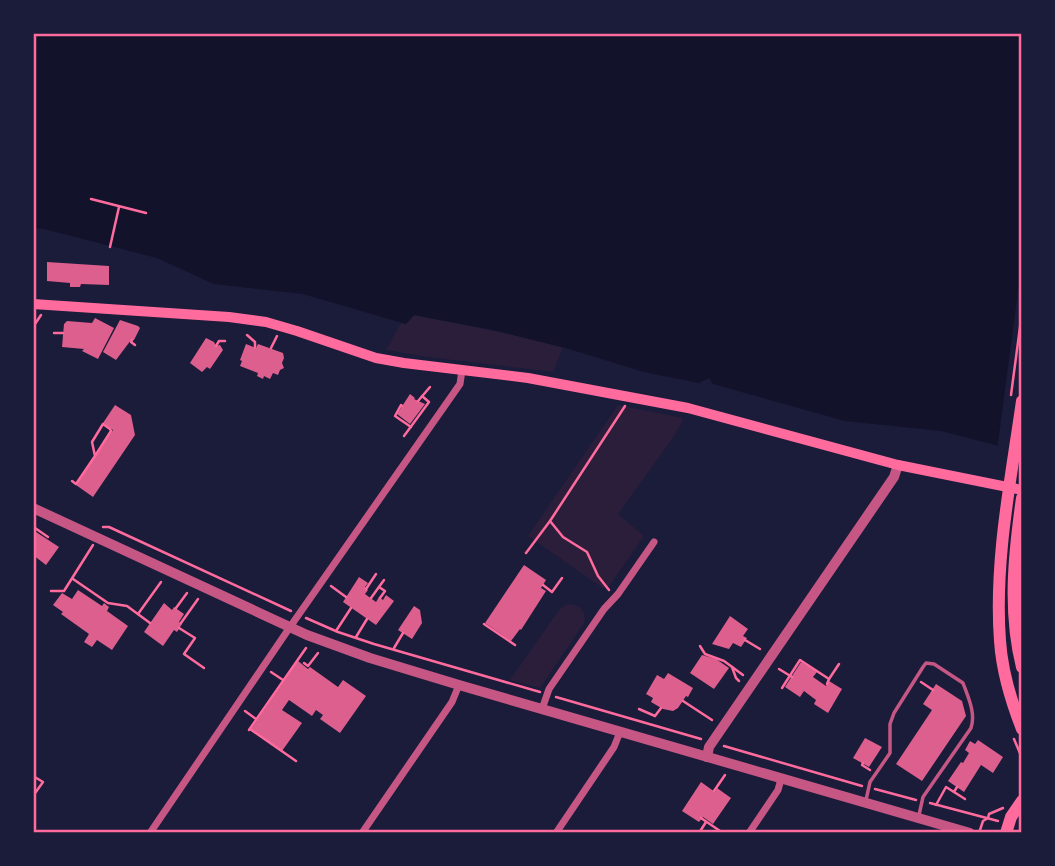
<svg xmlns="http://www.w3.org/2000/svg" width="1055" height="866" font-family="'Archivo Narrow',sans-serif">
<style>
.green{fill:#2a1e3b}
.water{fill:#12122b}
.pier{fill:#1b1b3a}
.building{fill:#dd5f8e}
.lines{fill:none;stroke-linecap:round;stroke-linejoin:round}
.path{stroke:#ff6b9d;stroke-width:2.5}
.service{stroke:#c65784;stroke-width:3.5}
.minor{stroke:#c65784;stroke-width:7}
.tertiary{stroke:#c65784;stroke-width:10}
.secondary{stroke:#ff6b9d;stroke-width:10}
.primary{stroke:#ff6b9d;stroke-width:12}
.neatline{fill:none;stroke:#ff6b9d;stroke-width:2.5}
</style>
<rect width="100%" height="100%" fill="#1b1b3a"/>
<g class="green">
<polygon points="414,315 524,337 563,347 553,372 428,357 386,350 401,323 406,324"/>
<polygon points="618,405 683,418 681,424 672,439 618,514 644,536 609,586 603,588 528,536"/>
<path d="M570,604c11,1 16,8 14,19l-44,65 -30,-8 49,-70 4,-4z"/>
</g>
<polygon class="water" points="33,33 1022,33 1022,452 941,431 845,421 713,384 709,378 699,383 644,372 569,349 493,330 414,315 406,324 303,294 214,284 157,258 44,229 33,228"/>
<polygon class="pier" points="1022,261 1022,456 997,450"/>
<g class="building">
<polygon points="47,262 109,266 109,285 81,284 80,287 70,287 70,283 47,281"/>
<polygon points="95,318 114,328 98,359 82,351 84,349 62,347 64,324 67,321 92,323"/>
<polygon points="120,320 138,326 140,328 134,340 131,340 116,360 103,352"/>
<polygon points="206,338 214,342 216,346 220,345 223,350 210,369 207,367 202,372 190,363"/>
<polygon points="246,344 256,348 258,344 283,353 284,358 282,363 284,368 280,370 278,375 273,373 270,379 264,376 263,379 257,376 258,373 240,366 242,361 240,360"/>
<polygon points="410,394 415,398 414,399 425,404 410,424 397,414"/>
<polygon points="115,405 131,415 135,435 93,497 76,485 113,430 103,423"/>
<polygon points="33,530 59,547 46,565 33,555"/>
<polygon points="524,565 546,580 541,588 546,591 521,630 520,629 511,641 485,623"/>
<polygon points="359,577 368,583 365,587 368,590 365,594 376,602 379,597 383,600 386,595 394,601 376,625 343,602"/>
<polygon points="78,590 102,606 104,603 109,607 107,611 128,626 112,650 97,640 92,647 84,642 89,634 61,614 63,612 53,605 62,593 72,599"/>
<polygon points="164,603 172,610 174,607 184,614 179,622 182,624 177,632 174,630 163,646 144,632"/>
<polygon points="414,606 420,610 422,623 412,639 398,630"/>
<polygon points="730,616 748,629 743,636 747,638 741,647 733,643 729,649 712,644"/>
<polygon points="702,655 716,659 729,668 714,689 690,673"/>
<polygon points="298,661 308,669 310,667 338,687 343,680 366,696 340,733 320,719 323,715 316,710 312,716 289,700 282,710 302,723 282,751 251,729"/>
<polygon points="801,662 817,672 813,677 826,686 829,681 842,689 828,713 814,704 816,700 804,691 800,697 785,687"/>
<polygon points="668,673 693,688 688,697 686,696 678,708 673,711 663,709 651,702 653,698 646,694 657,675 664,679"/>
<polygon points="936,684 962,701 966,716 922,781 896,764 932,710 923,704"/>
<polygon points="865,738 882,747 869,767 853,758"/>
<polygon points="978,740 1003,757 993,773 981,765 964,792 948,781 961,762 963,763 969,753 965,750 970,741 975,744"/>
<polygon points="701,782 715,792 717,788 731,798 713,824 703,817 699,822 682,811"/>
</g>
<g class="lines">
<g class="path">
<polyline points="91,199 146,213"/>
<polyline points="110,247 119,207"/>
<polyline points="33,327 41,315"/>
<polyline points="54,333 63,333"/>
<polyline points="247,335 255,342 255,347"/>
<polyline points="132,340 131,342 135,345"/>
<polyline points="216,346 219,341 225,341"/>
<polyline points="271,348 277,336"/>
<polyline points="1011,395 1022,312"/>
<polyline points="418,401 430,387"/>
<polyline points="402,406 401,405 395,416 411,427"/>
<polyline points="404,436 429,402 422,396"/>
<polyline points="72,481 76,484 95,456 92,442 103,424 110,429 111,431 95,456"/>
<polyline points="103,527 109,527 291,611"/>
<polyline points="33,531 35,528 48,537"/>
<polyline points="526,553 550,521"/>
<polyline points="73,579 108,603 127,606 150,623"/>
<polyline points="543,585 552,592 562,578"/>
<polyline points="331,586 346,597"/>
<polyline points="379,587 385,591 380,598"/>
<polyline points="366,589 376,574"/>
<polyline points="609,590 598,576 587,552 563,537 550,521 625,406"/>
<polyline points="51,591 64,591 93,545"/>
<polyline points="371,598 384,580"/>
<polyline points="176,608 187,593"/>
<polyline points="138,614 161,582"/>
<polyline points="306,618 338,632 374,644 540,692"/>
<polyline points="181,623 198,599"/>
<polyline points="484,624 515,645"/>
<polyline points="179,628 195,638 184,654 204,668"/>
<polyline points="336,631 351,608"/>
<polyline points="356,637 367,619"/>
<polyline points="745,640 760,649"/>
<polyline points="700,646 705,654 724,661 743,675"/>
<polyline points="394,648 403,633"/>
<polyline points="304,663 308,666 318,653"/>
<polyline points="732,667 736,678 739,681"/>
<polyline points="779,669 792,677"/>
<polyline points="271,672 283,680"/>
<polyline points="829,679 839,664"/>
<polyline points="921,682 933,690"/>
<polyline points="782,688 800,660 829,679 827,684"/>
<polyline points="556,697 701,739"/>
<polyline points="683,701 712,720"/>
<polyline points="639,709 655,716 661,708"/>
<polyline points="245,711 256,719"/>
<polyline points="250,729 296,761"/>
<polyline points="249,730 306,648"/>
<polyline points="1014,739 1022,758"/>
<polyline points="724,746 862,786"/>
<polyline points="863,763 862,765 870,770"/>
<polyline points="33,776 43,782 33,796"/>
<polyline points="875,789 916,800"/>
<polyline points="714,791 725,775"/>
<polyline points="954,792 965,799"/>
<polyline points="930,803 998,821"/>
<polyline points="936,805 946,787 954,792 957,787"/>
<polyline points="701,818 723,833"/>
<polyline points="980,830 983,821 988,818 989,814 1003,808"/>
<polyline points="699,833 706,822"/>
</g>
<path class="service" d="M866,800l4,-18 20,-29v-29l4,-11 29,-46 3,-4 8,1 29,19c5,14 13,30 8,45l-48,69 -4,18"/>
<g class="minor">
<polyline points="542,709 549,689 604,609 618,594 654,542"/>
<polyline points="150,833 290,627 460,384 462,370"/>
<polyline points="362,833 452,702 459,685"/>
<polyline points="556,833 614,747 620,732"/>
<polyline points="749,833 778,790 781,779"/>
</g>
<g class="tertiary">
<polyline points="33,508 307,635 370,658 459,685 970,833"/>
<polyline points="707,757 709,747 894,477 898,465"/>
</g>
<polyline class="secondary" points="33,304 229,317 266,322 297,331 376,358 404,363 528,378 688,408 898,465 1022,490"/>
<g class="primary">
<path d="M1022,401c-11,78 -28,161 -22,240 2,30 11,60 22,88"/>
<path d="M1022,498c-8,57 -14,113 0,169"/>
<polyline points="1006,833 1011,817 1022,801"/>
</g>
</g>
<rect width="1055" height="866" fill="none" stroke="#1b1b3a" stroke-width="70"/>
<rect x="35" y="35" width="985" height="796" class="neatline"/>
</svg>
